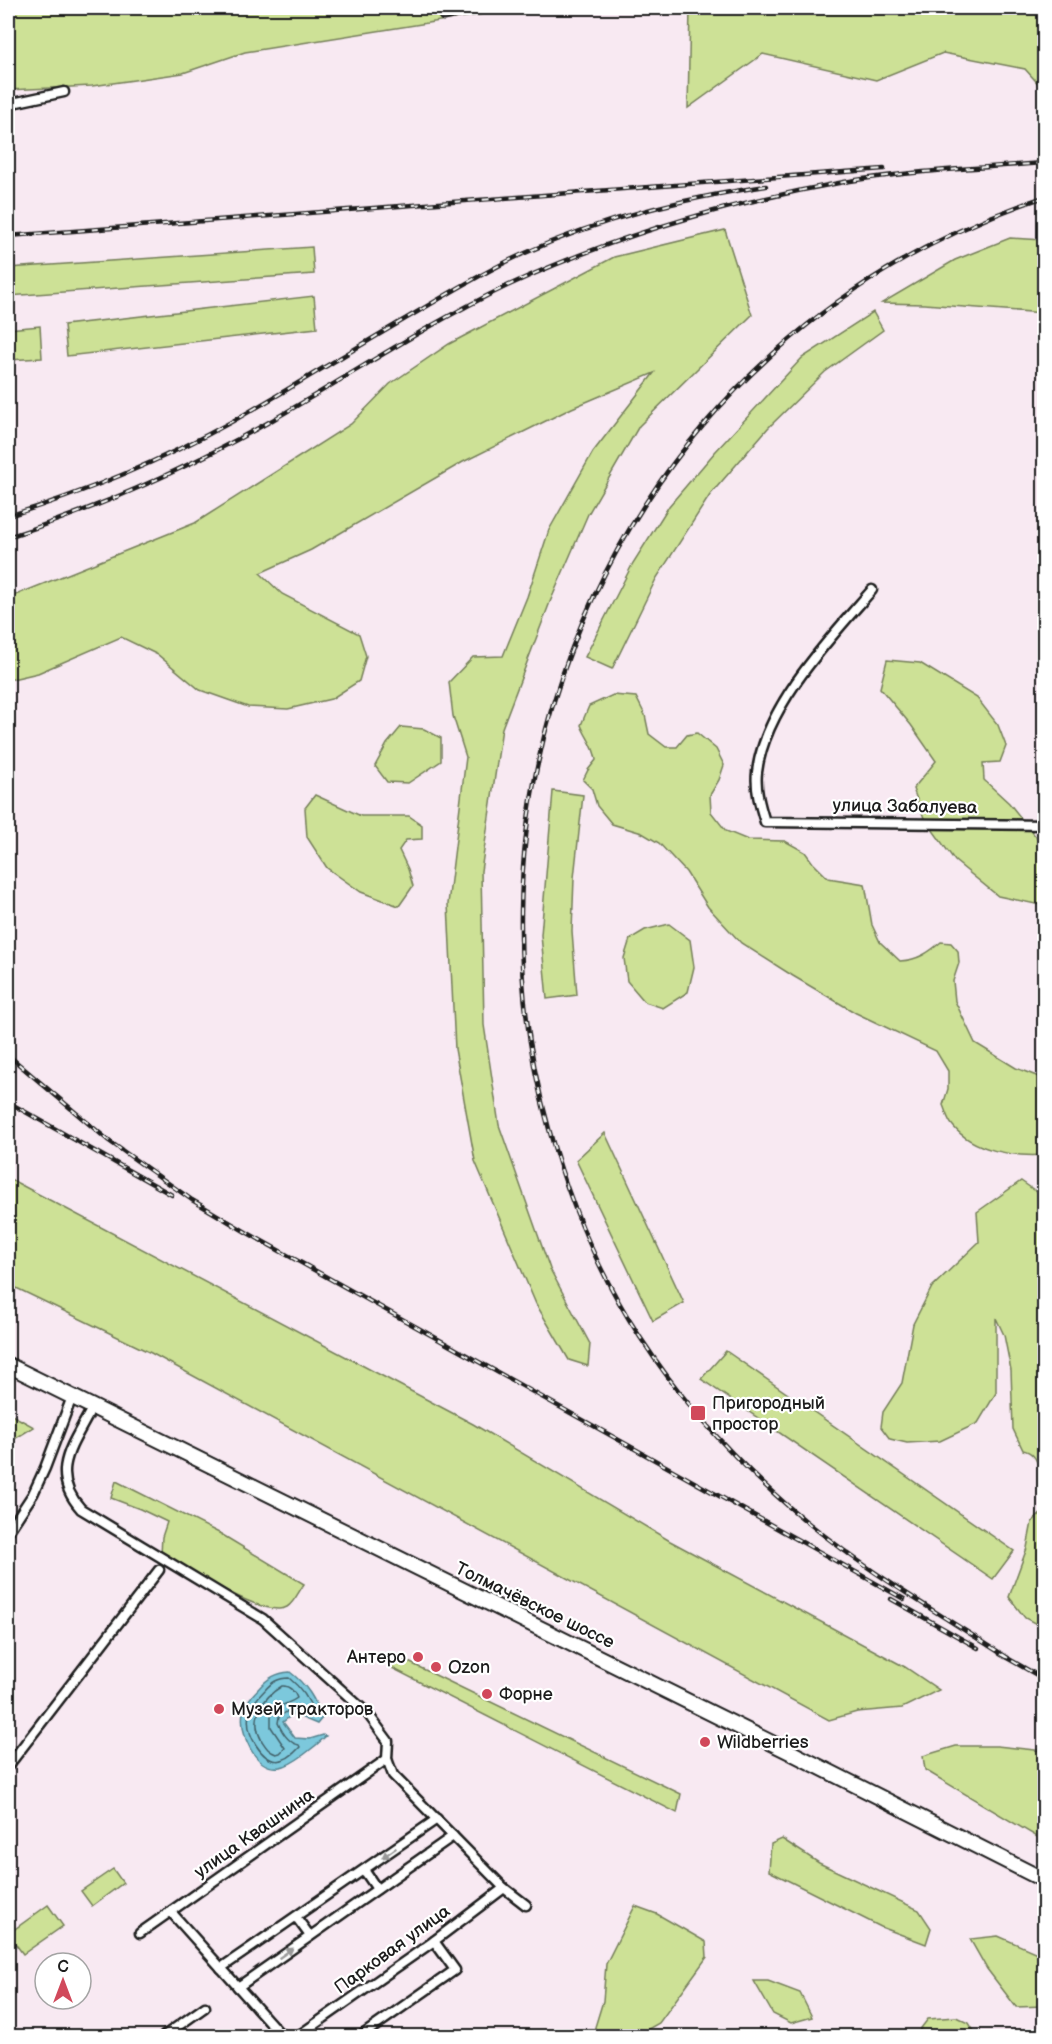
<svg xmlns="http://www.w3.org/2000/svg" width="1052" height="2044" font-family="'Balsamiq Sans',sans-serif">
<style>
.green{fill:#cde196;stroke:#747e59;stroke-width:1.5}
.water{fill:#7cc8dc;stroke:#56838f;stroke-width:1.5}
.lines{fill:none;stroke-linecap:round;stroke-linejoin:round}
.shore{stroke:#426169;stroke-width:1.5}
.street-casing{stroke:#1c1c1c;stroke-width:13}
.primary-casing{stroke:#1c1c1c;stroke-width:18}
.street{stroke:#fff;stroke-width:8}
.primary{stroke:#fff;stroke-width:14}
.rail-casing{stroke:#1c1c1c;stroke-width:4.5}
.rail{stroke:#fff;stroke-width:2;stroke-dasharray:7;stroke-linecap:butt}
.oneway{fill:#999}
.poi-dot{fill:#d1495b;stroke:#fff;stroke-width:2}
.labels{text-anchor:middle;stroke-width:4.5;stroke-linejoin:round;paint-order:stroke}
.street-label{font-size:18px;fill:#1c1c1c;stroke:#fff}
.poi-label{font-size:18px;fill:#1c1c1c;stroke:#fff;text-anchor:start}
</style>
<rect width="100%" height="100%" fill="#f8e9f2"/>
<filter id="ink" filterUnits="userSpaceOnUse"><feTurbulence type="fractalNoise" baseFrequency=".0167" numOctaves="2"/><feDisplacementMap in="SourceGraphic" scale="12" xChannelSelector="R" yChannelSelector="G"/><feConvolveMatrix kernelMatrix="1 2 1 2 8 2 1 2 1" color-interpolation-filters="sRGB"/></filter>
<g filter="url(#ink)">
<g class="green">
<polygon points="8,8 522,8 245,52 183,73 92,86 8,90"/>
<polygon points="690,8 1044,8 1044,90 1025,69 943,53 876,80 763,54 688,108"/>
<polygon points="725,230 752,315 639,426 588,514 550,602 502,728 481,871 484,1025 499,1125 550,1269 590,1344 588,1366 569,1360 536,1304 475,1161 455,1049 448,904 466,757 453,716 449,682 473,657 503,656 527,597 549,530 593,452 654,373 572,408 463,462 311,550 260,573 282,594 359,634 366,656 359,681 331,699 288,709 248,707 200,690 158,655 121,637 38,673 8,680 8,598 195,523 351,424 390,384 449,344 614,257"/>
<polygon points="1010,238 1044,240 1044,313 924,304 882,303 955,260"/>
<polygon points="312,247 314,274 8,296 8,268"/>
<polygon points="314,296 317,328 67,356 64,325"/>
<polygon points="873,312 883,330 825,372 768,428 710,495 656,579 612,669 585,657 633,563 669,506 715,452 802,358"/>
<polygon points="40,326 42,358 8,360 8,329"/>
<polygon points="887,660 920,663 977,698 998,725 1006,746 1000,762 983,763 984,780 1009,803 1041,843 1044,855 1044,895 1040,905 998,896 955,861 924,818 913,789 936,761 911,725 880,688"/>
<path d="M613,695l23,2 9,18 4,19 17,13h11l10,-12 10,-2 19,16 8,16 -5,15 -9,15 1,17 15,19 22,9 37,1 20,11 8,11 15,15 37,6 7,41 8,17 20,19c18,-1 28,-8 41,-19l10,1 7,8 1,12 -6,18 2,20 20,42 41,25 23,9 5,5v73c-29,2 -71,-4 -91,-29 -5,-5 -7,-14 -10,-21l5,-16v-18l-12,-20 -80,-38 -63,-37 -52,-33 -33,-36 -22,-35 -27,-29 -17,-10 -30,-9 -15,-18 -5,-17 -9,-9 5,-10 8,-10c-2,-15 -10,-22 -15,-35l8,-19z"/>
<polygon points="401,727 424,729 441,738 441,761 408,783 387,782 375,766 387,744"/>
<polygon points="553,791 583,795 574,878 572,931 577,995 547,999 541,935"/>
<polygon points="315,795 361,816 409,816 422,825 422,839 406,840 399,850 408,869 413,886 399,906 361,892 327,868 307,837 305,808"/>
<polygon points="669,924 690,940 694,967 688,992 663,1008 645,1002 627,981 624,958 630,939 645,930"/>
<polygon points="605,1133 684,1303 653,1321 576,1160"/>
<polygon points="8,1178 473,1424 670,1541 905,1667 939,1690 902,1708 857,1712 829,1720 151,1353 8,1284"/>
<path d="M1021,1181l23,16v278c-7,-10 -7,-22 -21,-25l-10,-21 -2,-59 -7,-35 -8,-17v75l-18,30 -38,18 -33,2 -17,-4 -9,-12 2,-15 19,-29 11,-59 19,-37 47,-45 -2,-30z"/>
<polygon points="726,1351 1014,1551 993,1579 701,1379"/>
<polygon points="8,1413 34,1427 16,1438 8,1433"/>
<path d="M116,1481l105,53 83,50c-5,7 -10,19 -17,23 -21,13 -105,-41 -126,-54l1,-16 5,-15 -27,-13 -29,-11z"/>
<polygon points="1044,1511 1044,1510 1044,1628 1025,1618 1009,1597 1027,1548 1032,1522"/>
<polygon points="396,1656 681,1794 677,1813 390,1667"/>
<polygon points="956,1746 997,1746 1044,1751 1044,1841 925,1770 923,1756"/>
<polygon points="782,1839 819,1863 919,1910 931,1928 926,1944 881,1927 769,1871 771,1844"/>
<polygon points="113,1869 123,1883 92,1906 81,1891"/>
<polygon points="48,1905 63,1926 23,1954 8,1934"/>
<polygon points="635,1906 657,1914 706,1942 707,1957 659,2023 636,2036 595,2036 595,2027 603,2001 606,1964"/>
<polygon points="998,1936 1044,1956 1044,2006 1016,2007 987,1969 970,1939"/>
<polygon points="754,1981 768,1981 800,1993 812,2017 791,2023 773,2014"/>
<polygon points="956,2017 969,2023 977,2036 915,2036 928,2019"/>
</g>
<path class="water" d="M290,1672c17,13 25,27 32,46l-5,6 -24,-10 -10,8 12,16 15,1 13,-4 3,1c-9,9 -34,30 -46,31 -26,4 -41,-35 -37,-55 3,-10 9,-17 16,-24 9,-10 17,-15 31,-16z"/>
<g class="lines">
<g class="shore">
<path d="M289,1678c11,9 20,20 24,34l-4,2 -17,-6 -13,9 -1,6c4,9 10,20 21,22l1,2c-16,18 -31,19 -44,-2 -6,-9 -9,-21 -7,-32 3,-9 9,-16 16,-23 7,-8 13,-12 24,-12z"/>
<path d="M282,1686c7,-1 13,6 15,12 -9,7 -18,5 -26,17v12l14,21 -5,5 -4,1c-8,-3 -10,-7 -14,-13 -13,-22 0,-43 20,-55z"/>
</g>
<g class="street-casing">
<g id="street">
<polyline points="444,15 476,8"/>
<polyline points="8,104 64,92"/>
<path d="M872,590c-42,48 -107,116 -115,182 -2,17 3,34 8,50l279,3"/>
<path d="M92,1408c-19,37 -44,64 -11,101l182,110 105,95 20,27 -1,18 6,16 111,113 22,17"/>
<polyline points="8,1532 33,1494 45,1468 72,1397"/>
<polyline points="8,1766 159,1570"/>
<polyline points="364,1870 377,1889"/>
<polyline points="171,1912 282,2036"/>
<polyline points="296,1917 310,1936"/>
<polyline points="140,1933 387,1759"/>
<polyline points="221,1968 437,1819"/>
<polyline points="238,1987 453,1836"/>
<polyline points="164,2036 205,2007"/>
<polyline points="298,2036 434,1941 504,1888"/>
<polyline points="361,2036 455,1970 434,1941"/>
</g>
</g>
<g class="primary-casing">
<polyline id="primary" points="8,1365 790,1752 1044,1880"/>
</g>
<use href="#street" class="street"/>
<use href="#primary" class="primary"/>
<g class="rail-casing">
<g id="rail">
<polyline points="8,236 884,169"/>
<path d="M8,516c74,-22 157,-57 225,-95 60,-34 119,-71 179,-106 36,-21 73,-44 111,-61 79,-36 158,-55 243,-68"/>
<path d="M8,537c91,-29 178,-68 261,-115 79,-45 156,-97 238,-136 107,-50 220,-83 337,-104 66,-11 134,-14 200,-19"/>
<polyline points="8,1055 109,1141 192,1200 246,1232 904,1599"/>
<polyline points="8,1102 172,1195"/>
<polyline points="891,1599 978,1648"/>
<polyline points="1000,1654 1044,1679"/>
<path d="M1008,1658c-55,-36 -114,-70 -166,-109 -80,-59 -148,-129 -202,-212 -41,-63 -71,-135 -91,-208 -80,-284 14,-598 241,-790 74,-63 162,-111 254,-142"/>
</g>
</g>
<use href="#rail" class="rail"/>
</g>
<defs><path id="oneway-solid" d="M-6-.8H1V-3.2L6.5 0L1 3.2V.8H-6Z" transform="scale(1.5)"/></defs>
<g class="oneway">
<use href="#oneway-solid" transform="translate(389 1853) rotate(145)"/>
<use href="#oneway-solid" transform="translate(286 1953) rotate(-35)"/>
</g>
</g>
<g class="poi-dot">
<rect x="690" y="1405" width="16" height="16" rx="3"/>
<circle cx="418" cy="1657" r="6"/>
<circle cx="436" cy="1667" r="6"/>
<circle cx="487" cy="1694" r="6"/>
<circle cx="219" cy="1709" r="6"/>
<circle cx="705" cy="1742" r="6"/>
</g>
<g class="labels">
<g class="street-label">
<text transform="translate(905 806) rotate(1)" y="6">улица Забалуева</text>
<text transform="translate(535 1605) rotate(26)" y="6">Толмачёвское шоссе</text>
<text transform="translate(254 1833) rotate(-35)" y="6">улица Квашнина</text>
<text transform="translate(392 1949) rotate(-36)" y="6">Парковая улица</text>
</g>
<g class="poi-label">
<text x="712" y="1409">Пригородный<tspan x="712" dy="21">простор</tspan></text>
<text x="406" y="1663" text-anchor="end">Антеро</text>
<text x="448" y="1673">Ozon</text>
<text x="499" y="1700">Форне</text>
<text x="231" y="1715">Музей тракторов</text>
<text x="717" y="1748">Wildberries</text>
</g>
</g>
<rect width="1052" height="2044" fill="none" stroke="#fff" stroke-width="30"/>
<rect x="15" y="15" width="1022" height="2014" fill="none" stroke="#1c1c1c" stroke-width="2" filter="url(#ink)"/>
<g transform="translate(63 1981)"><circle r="28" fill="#ffffff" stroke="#a4a4a4" stroke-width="1.5"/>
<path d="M0-4.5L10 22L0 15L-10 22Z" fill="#d1495b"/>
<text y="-9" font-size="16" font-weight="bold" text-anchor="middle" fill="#1c1c1c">С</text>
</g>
</svg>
